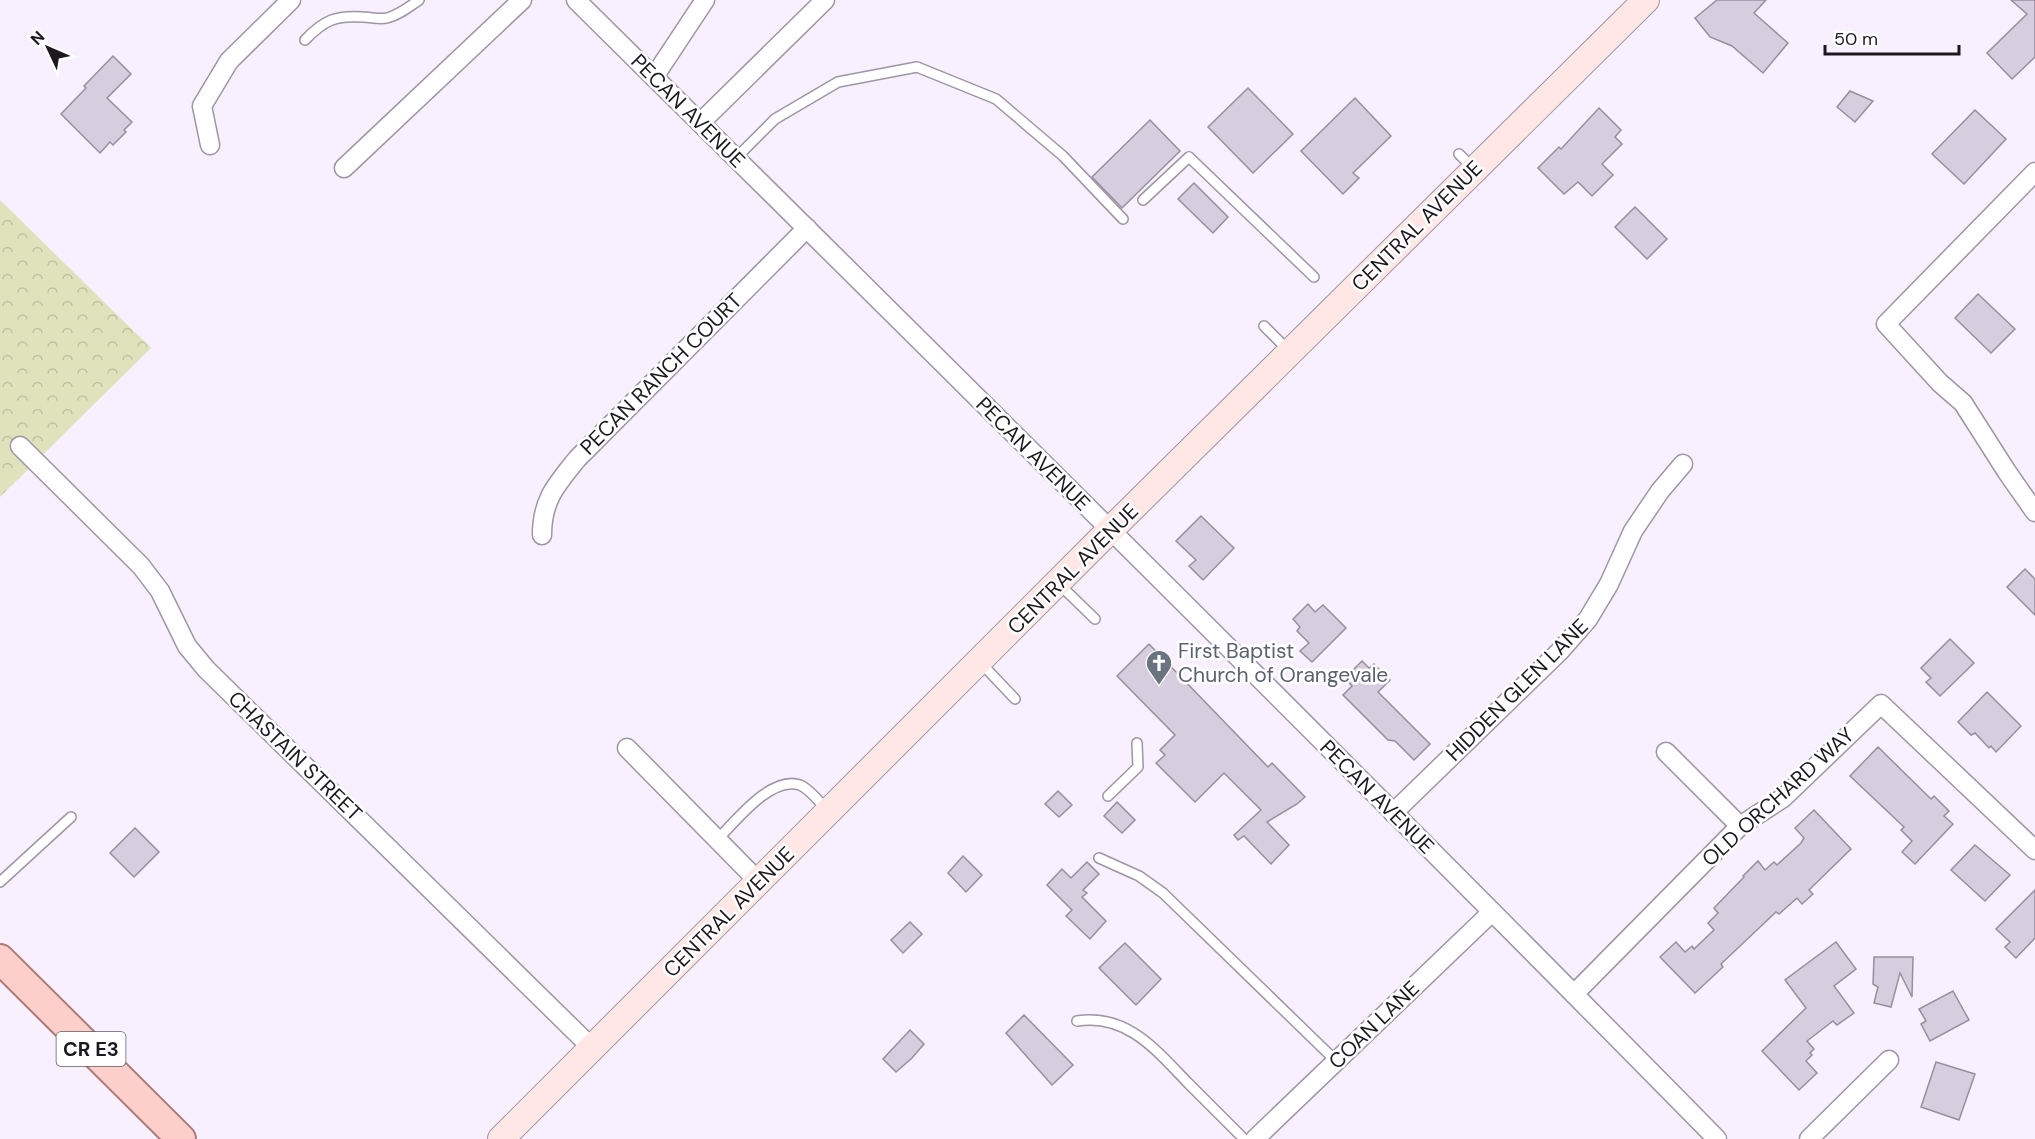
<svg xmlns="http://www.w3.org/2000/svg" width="2035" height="1139" font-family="'DM Sans',sans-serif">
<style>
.park{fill:url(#park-crowns)}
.building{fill:#d6cdde;stroke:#978e9e;stroke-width:1.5}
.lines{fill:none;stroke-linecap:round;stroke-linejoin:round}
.lane-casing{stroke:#9e95a5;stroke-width:12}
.street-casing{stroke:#9e95a5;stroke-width:21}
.secondary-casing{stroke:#9e95a5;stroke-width:28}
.primary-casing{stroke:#ad7a77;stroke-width:32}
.lane{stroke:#fff;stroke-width:9}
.street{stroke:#fff;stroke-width:18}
.secondary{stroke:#fee7e5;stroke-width:26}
.primary{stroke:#fdcfca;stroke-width:28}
.labels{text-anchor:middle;stroke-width:5;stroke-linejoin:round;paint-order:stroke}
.shield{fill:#fff;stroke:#5f5d62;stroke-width:1.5}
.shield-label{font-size:20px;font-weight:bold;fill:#1b181e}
.street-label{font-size:21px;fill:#1b181e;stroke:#fff}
.worship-label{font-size:21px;fill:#5b616d;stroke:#fff;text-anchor:start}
</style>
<defs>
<pattern id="park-crowns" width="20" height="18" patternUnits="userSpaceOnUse" patternTransform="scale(1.5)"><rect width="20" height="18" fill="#dfe3bb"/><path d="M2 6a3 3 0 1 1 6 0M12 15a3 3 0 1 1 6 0" fill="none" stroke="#bfc2a0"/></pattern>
</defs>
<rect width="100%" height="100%" fill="#f8f0ff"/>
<polygon class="park" points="0,200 151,348 0,497"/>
<g class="building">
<polygon points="1717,0 1766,0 1754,13 1788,43 1763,73 1732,46 1710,37 1695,18"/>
<polygon points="2011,0 2035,0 2035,57 2012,79 1987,53 2027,14"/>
<polygon points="113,56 131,74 107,98 132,122 124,130 126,132 113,145 110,142 100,153 61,114 86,88 84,86"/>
<polygon points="1248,88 1293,134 1253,173 1208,127"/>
<polygon points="1850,91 1873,101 1855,122 1837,107"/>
<polygon points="1355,98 1391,136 1353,173 1359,178 1343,194 1301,151"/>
<polygon points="1599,108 1621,130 1615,137 1622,144 1602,164 1613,175 1592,196 1578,182 1564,194 1538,168 1559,147 1561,149"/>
<polygon points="1975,110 2006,139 1964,184 1932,154"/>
<polygon points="1150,120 1180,151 1122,208 1092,177"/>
<polygon points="1194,183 1228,217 1213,233 1178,199"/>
<polygon points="1635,207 1667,239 1647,259 1615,227"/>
<polygon points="1978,294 2015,329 1991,353 1955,318"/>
<polygon points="1201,516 1234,548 1203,580 1189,566 1196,560 1176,541"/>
<polygon points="2025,569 2035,579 2035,615 2007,587"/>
<polygon points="1308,604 1315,612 1323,605 1346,628 1312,662 1300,651 1309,643 1297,631 1300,627 1293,619"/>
<polygon points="1950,639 1974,663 1940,696 1926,682 1931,678 1921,668"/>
<polygon points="1149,644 1268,767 1272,763 1305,797 1297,804 1267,822 1289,845 1271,864 1244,836 1238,840 1234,835 1261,810 1224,773 1195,802 1156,763 1165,755 1160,750 1175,735 1117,676"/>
<polygon points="1362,661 1369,668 1374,664 1390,680 1378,692 1430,744 1414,760 1395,741 1388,740 1343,695 1352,686 1345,678"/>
<polygon points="1987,692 2021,726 1996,752 1991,746 1989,748 1975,733 1971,735 1958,722"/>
<polygon points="1878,747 1931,799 1934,796 1949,811 1944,816 1953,824 1915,864 1902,852 1912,841 1901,830 1904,827 1850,776"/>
<polygon points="1058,791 1072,805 1059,817 1045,804"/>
<polygon points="1117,802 1135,820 1122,833 1104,816"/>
<polygon points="1814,810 1851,849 1809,890 1813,894 1802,904 1797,898 1779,914 1776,912 1721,964 1723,967 1695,993 1660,957 1676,942 1685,952 1692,946 1694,949 1714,930 1708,923 1718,913 1714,908 1744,877 1743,876 1758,861 1765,870 1774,862 1777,865 1801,843 1804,838 1795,828"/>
<polygon points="135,828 159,852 134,877 110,853"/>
<polygon points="1975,845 2010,875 1985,901 1951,870"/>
<polygon points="963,856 982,875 966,892 948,873"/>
<polygon points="1087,862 1099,874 1083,890 1087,893 1082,897 1106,921 1090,939 1066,916 1072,910 1047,885 1062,869 1071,878"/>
<polygon points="2035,890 2035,938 2016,958 2005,947 2010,942 1996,929"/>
<polygon points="910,922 922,934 903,953 891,940"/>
<polygon points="1836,942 1856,969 1834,986 1854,1013 1837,1025 1833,1021 1807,1041 1814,1049 1810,1053 1812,1055 1806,1061 1817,1073 1799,1090 1762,1051 1806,1008 1785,980"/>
<polygon points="1125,943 1161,979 1136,1005 1099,968"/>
<polygon points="1874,957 1913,957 1912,997 1900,973 1891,1007 1874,1003 1878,987 1873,984"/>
<polygon points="1953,991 1969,1020 1930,1041 1921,1024 1926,1021 1919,1009"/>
<polygon points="1024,1015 1073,1065 1052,1085 1006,1033"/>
<polygon points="910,1030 924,1044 912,1058 896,1072 883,1059"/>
<polygon points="1936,1062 1975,1074 1959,1120 1921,1107"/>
</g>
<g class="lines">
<g class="lane-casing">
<g id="lane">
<path d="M305,40c19,-20 31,-25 58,-23 8,0 16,3 24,1 12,-3 22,-11 32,-18"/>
<polyline points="1459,154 1474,169"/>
<polyline points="736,158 775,119 838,82 917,67 996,99 1063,156 1123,219"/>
<polyline points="1143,200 1189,157 1314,277"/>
<polyline points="1264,326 1290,352"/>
<polyline points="1058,583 1095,619"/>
<polyline points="981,663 1015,699"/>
<polyline points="1108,796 1138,767 1137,743"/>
<path d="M717,840c18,-18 54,-65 83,-55 10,4 20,18 28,26"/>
<polyline points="1099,858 1139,876 1163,893 1336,1061"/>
<polyline points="0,882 71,817"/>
<path d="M1077,1021c50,-8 80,30 111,62 19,19 37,37 56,56"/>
</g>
</g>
<g class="street-casing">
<g id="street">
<path d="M576,0c382,378 764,756 1141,1139"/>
<polyline points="654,77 705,0"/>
<polyline points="700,123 825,0"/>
<polyline points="210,145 202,106 229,61 291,0"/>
<polyline points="344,168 522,0"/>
<polyline points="2035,172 1886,324 1940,383 1963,403 2007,472 2035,512"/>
<polyline points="20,446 141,566 160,591 187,646 206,669 592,1048"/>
<path d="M542,535c0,-35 14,-50 35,-76l230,-231"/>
<polyline points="627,748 759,882"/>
<polyline points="1666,752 1740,826"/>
<polyline points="1393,813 1560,651 1588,619 1609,584 1633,531 1660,491 1683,464"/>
<polyline points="1574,994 1740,826 1783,798 1881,704 2035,850"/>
<polyline points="1255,1139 1492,912"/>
<polyline points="1809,1139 1889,1060"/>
</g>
</g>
<g class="secondary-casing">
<polyline id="secondary" points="501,1139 1094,546 1646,0"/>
</g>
<g class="primary-casing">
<polyline id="primary" points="0,959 181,1139"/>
</g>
<use href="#lane" class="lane"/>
<use href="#street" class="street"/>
<use href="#secondary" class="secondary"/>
<use href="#primary" class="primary"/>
</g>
<defs>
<g id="church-pin" transform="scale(1.35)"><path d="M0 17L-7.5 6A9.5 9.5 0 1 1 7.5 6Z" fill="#6b7280" stroke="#fff"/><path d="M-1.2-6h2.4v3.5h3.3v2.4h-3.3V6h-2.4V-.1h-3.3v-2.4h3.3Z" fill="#fff"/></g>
</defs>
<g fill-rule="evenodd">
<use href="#church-pin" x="1159" y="663"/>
</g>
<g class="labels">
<rect class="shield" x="56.5" y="1032" width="69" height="34" rx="4.5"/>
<g class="shield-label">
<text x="91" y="1056">CR E3</text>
</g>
<g class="street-label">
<text transform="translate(688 111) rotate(45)" y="7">PECAN AVENUE</text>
<text transform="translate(1417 226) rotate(-45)" y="7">CENTRAL AVENUE</text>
<text transform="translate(661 374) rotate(-45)" y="7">PECAN RANCH COURT</text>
<text transform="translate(1033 454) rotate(45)" y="7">PECAN AVENUE</text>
<text transform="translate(1073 569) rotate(-45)" y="7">CENTRAL AVENUE</text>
<text transform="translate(1517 690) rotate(-45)" y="7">HIDDEN GLEN LANE</text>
<text transform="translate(295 756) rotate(44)" y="7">CHASTAIN STREET</text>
<text transform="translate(1377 797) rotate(45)" y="7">PECAN AVENUE</text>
<text transform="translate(1778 797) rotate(-42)" y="7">OLD ORCHARD WAY</text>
<text transform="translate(729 912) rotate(-45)" y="7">CENTRAL AVENUE</text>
<text transform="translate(1374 1025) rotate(-44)" y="7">COAN LANE</text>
</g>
<g class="worship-label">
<text x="1178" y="658">First Baptist<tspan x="1178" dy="24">Church of Orangevale</tspan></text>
</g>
</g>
<g transform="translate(48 48) rotate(314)" stroke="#ffffff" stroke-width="4.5" paint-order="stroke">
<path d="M0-4.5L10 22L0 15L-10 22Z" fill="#1b181e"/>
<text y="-9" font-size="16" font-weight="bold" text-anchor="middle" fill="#1b181e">N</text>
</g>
<path d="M1825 45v9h134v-9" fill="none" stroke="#1b181e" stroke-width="3"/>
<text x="1834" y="45" font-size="18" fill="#1b181e" stroke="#ffffff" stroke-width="4.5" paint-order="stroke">50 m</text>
</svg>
